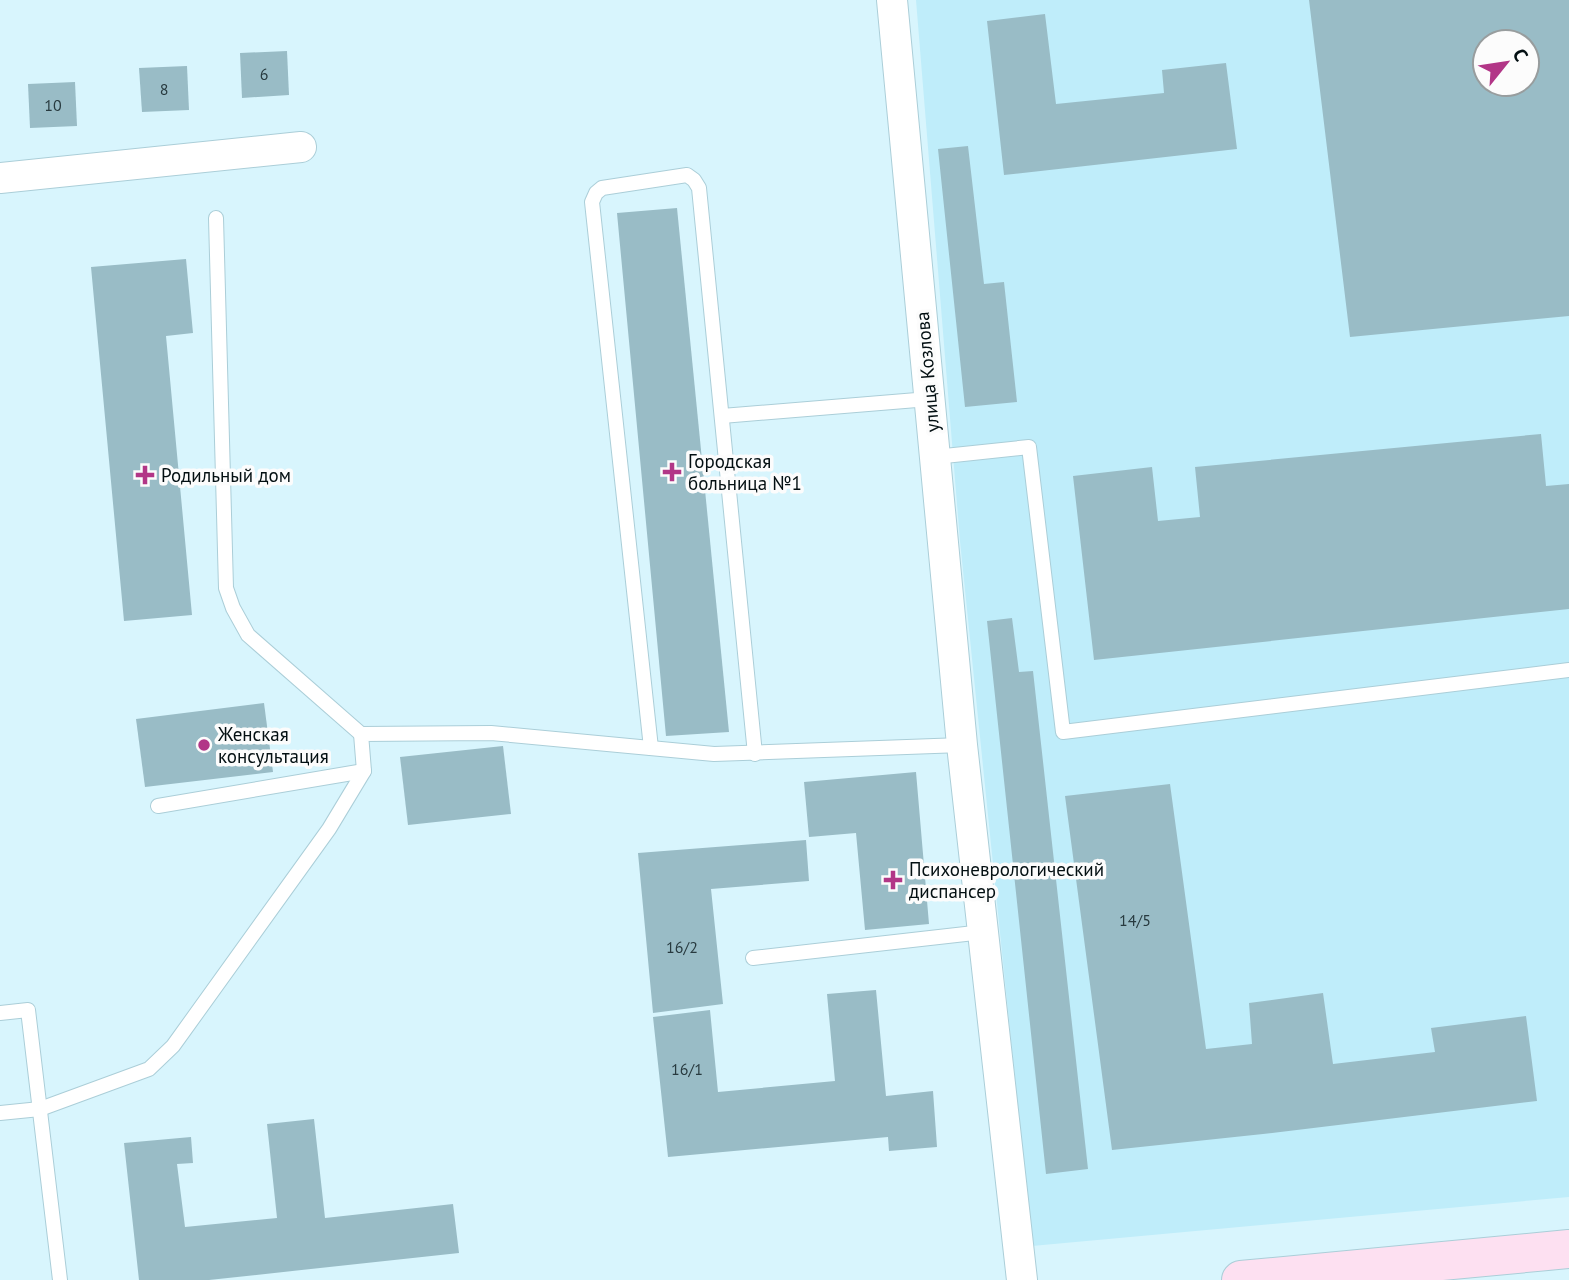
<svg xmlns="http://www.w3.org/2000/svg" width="1569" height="1280" font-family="'PT Sans',sans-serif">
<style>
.built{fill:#bfedfa;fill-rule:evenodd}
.building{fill:#99bcc6;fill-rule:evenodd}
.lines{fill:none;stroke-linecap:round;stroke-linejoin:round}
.lane-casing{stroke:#abced8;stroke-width:16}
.street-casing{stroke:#abced8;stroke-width:32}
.secondary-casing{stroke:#abced8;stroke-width:40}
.lane{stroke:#fff;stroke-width:14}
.street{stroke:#fff;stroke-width:30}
.secondary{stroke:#fde0f1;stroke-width:38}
.poi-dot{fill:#b23687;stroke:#fcfcfc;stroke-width:2.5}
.labels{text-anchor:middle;stroke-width:7;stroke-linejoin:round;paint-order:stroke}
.number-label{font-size:16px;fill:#283a3f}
.street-label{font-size:19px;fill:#030f12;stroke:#fcfcfc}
.poi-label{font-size:19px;fill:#030f12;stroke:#fcfcfc;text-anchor:start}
</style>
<rect width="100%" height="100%" fill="#d8f5fd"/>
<path class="built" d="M916,0h653v1197l-537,49 -72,-705zM1485,42h42v42h-42z"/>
<g class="building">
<path d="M1309,0h260v316l-219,21zM1485,42h42v42h-42z"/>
<polygon points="1045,14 1056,104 1164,93 1162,70 1226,63 1237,149 1004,175 987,21"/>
<polygon points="287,51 289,95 242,98 240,53"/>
<polygon points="187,66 189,110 142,112 139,68"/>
<polygon points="75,82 77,126 30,128 28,84"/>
<polygon points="968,146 984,284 1004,282 1017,402 965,407 938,149"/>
<polygon points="677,208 729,732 666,736 617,213"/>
<polygon points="186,259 193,333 166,336 192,615 124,621 91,267"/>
<polygon points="1541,434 1546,486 1569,484 1569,609 1094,660 1073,476 1152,467 1158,521 1200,517 1195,467"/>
<polygon points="1012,618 1019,672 1033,671 1088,1169 1046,1174 987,621"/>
<polygon points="264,703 273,772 145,787 136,719"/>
<polygon points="503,746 511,814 408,825 400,757"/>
<polygon points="916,772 929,924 865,930 856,833 809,837 804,782"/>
<polygon points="1170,784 1206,1049 1252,1044 1249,1003 1323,993 1333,1064 1435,1052 1431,1028 1526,1016 1537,1101 1263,1134 1112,1150 1065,796"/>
<polygon points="806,840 809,881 711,889 723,1004 653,1013 638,853"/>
<polygon points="876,990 886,1096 933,1091 937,1147 889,1151 888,1137 668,1157 653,1017 710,1010 718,1092 835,1081 827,994"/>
<polygon points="314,1119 325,1218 453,1204 459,1253 209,1280 139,1280 124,1143 191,1137 193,1163 177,1164 185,1227 277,1218 267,1124"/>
</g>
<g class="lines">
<g class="lane-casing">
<g id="lane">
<polyline points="216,218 226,588 233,608 248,635 361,734"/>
<polyline points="722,416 929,399"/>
<polyline points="935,457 1029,447 1063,732 1569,670"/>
<polyline points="651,748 592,202 596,193 602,188 687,175 694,180 699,188 755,754"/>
<polyline points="158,806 364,771"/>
<polyline points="753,958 983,932"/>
<polyline points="0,1013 28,1010 60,1280"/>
<polyline points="0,1113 40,1109 149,1069 173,1046 329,829 364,771 361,734 491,733 714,754 962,745"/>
</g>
</g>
<g class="street-casing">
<g id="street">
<polyline points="892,0 962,745 1022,1280"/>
<polyline points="0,178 301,147"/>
</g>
</g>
<g class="secondary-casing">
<polyline id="secondary" points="1241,1280 1569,1249"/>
</g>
<use href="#lane" class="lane"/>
<use href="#street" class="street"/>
<use href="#secondary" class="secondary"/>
</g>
<g class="poi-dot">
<path d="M668.5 461.5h7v7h7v7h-7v7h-7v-7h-7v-7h7z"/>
<path d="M141.5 464.5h7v7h7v7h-7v7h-7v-7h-7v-7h7z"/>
<circle cx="204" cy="745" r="7"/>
<path d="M889.5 869.5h7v7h7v7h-7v7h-7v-7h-7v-7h7z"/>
</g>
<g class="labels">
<g class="number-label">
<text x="264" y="80">6</text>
<text x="164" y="95">8</text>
<text x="53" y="111">10</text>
<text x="1135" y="926">14/5</text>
<text x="682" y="953">16/2</text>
<text x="687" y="1075">16/1</text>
</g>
<g class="street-label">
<text transform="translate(927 372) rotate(-95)" y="7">улица Козлова</text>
</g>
<g class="poi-label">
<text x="688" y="468">Городская<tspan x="688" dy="22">больница №1</tspan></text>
<text x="161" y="482">Родильный дом</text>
<text x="218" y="741">Женская<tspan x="218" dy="22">консультация</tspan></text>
<text x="909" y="876">Психоневрологический<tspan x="909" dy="22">диспансер</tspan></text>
</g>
</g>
<g transform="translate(1506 63) rotate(60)"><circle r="33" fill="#fcfcfc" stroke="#989d9e" stroke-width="2"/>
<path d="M0-5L12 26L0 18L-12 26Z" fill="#b23687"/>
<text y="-10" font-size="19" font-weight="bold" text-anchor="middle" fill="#030f12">С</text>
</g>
</svg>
